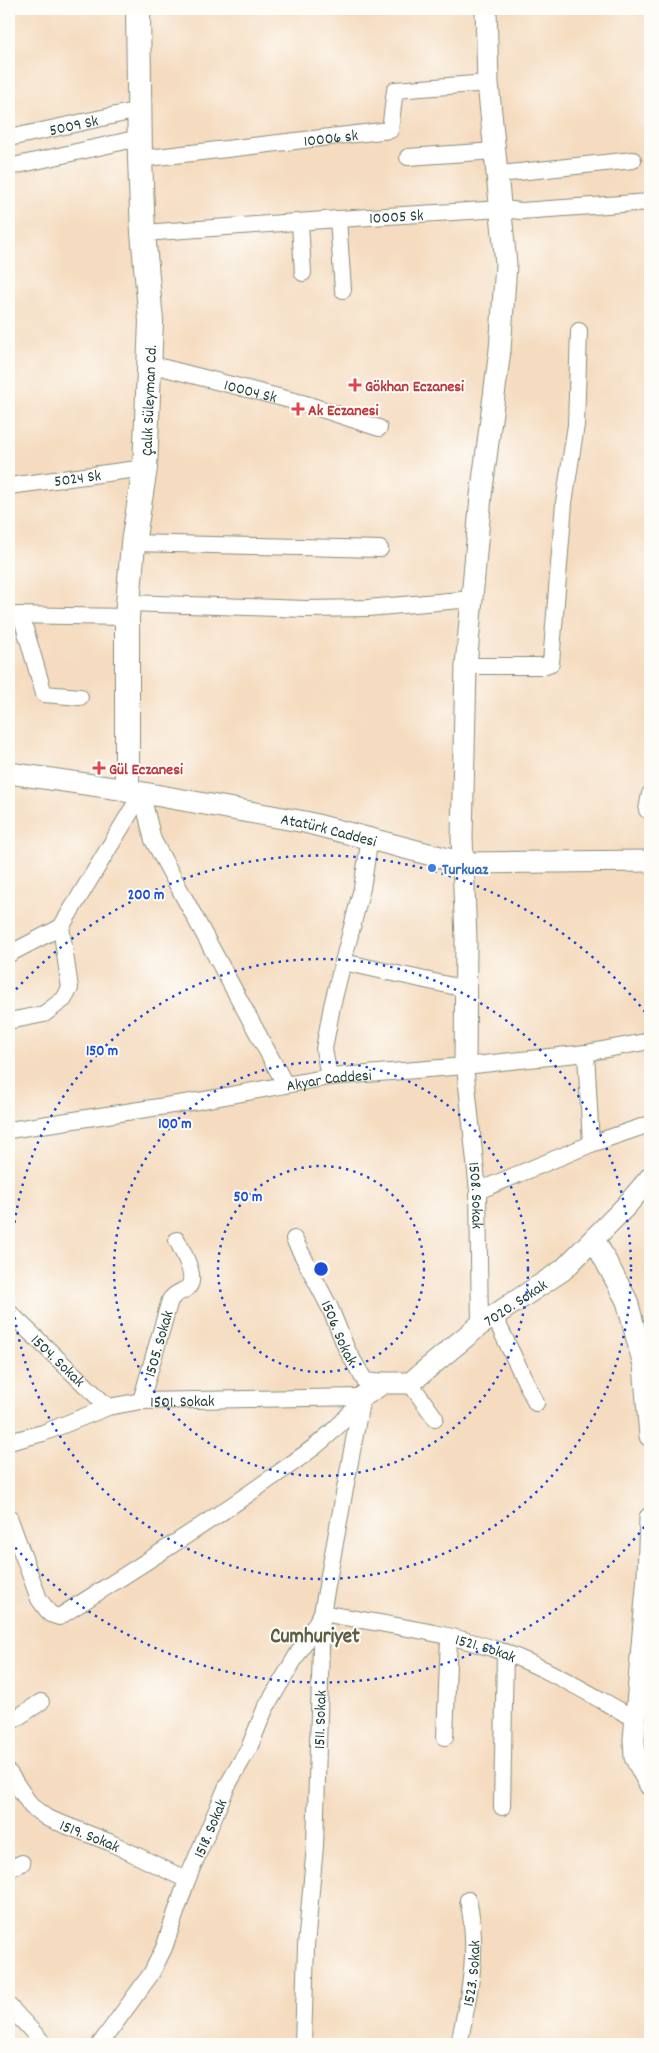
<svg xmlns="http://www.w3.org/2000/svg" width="659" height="2053" font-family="Dekko,sans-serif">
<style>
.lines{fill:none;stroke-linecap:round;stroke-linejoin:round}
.minor-casing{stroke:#8a8c7a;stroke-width:18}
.tertiary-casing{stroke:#8a8c7a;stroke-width:23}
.secondary-casing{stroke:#8a8c7a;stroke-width:26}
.minor{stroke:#fff;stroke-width:16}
.tertiary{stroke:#fff;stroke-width:21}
.secondary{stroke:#fff;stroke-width:24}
.ring{fill:none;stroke:#1d4ed8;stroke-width:2.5;stroke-dasharray:2.5 5}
.health-dot{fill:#e0444e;stroke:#fdfcf7;stroke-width:2}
.shop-dot{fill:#3f7fe0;stroke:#fdfcf7;stroke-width:2}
.labels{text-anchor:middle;stroke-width:4;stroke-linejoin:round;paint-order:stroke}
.street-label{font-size:16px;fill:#1f3d34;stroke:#fdfcf7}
.health-label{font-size:16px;font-weight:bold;fill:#be3a42;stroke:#fdfcf7;text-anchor:start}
.shop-label{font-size:16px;font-weight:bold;fill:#366cbe;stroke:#fdfcf7;text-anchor:start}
.district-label{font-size:21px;font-weight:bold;fill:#5e5e47;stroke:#fdfcf7}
.centre{fill:#1d4ed8;stroke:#fdfcf7;stroke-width:2.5}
.ring-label{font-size:15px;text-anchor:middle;font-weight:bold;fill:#1d4ed8;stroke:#fdfcf7;stroke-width:4;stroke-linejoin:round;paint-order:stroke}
</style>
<rect width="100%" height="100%" fill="#fdfcf7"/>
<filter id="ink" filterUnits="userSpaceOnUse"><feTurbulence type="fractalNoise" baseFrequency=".02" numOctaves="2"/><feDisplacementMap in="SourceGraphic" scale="10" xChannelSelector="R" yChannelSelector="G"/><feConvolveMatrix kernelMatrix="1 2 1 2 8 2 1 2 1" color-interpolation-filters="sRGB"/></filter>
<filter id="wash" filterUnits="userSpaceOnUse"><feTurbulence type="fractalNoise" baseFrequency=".0096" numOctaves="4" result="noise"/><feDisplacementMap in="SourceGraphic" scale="20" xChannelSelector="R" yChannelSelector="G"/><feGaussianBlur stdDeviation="1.12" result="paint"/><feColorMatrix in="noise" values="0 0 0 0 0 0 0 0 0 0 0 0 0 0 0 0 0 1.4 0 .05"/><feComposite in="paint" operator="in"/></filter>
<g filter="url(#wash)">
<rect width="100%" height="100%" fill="#f5dcc0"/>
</g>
<g filter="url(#ink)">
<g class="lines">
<g class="minor-casing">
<g id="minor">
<path id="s1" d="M9,138l130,-28"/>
<polyline points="408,157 495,151"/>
<path id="s2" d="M140,159l250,-29 5,-40 93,-7"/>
<polyline points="9,167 139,138"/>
<polyline points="499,174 633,160"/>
<polyline points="338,219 343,290"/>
<polyline points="300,223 303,273"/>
<path id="s3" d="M143,233l195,-14 164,-10 19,2 129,-9"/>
<path id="s4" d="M149,364l157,40 73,24"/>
<path id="s5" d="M9,486l136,-18"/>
<polyline points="133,543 380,549"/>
<polyline points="128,603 306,609 368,608 472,599"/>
<polyline points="9,615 127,617"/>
<polyline points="21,615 44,694 80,697"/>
<polyline points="466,666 543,666 551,663 564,503 576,425 579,331"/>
<polyline points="142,795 153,840 285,1084"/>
<polyline points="647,810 650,794"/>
<polyline points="370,838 362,888 343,962 466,989"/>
<polyline points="9,954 61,927 142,793"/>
<polyline points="9,1021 44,1014 64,999 70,988 61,927"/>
<polyline points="586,1053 591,1144"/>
<path id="s6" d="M465,1066l13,125 2,134"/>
<polyline points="329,1077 324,1049 332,1006 343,962"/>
<path id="s7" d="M9,1130l189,-29 131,-24 136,-11 121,-13 64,-12"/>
<polyline points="478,1191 591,1144 650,1124"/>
<path id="s8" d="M294,1239l36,69 17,42 18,31 18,2"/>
<path id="s9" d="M9,1312l99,95"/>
<polyline points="494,1316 536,1403"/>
<polyline points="410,1383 435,1418"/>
<path id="s10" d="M141,1401l29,-101c5,-7 9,-7 16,-11 14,-9 -4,-38 -9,-49"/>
<path id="s11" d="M9,1442l34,-9 65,-26 33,-6 221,-4"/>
<path d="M9,1517l30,82 11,15 9,3c69,-44 139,-87 205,-134 34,-24 71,-47 95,-82"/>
<polyline points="9,1723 41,1702"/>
<polyline points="445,1737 449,1638"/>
<path id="s12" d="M9,1773l22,33 16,12 62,24 78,38"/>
<polyline points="502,1807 505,1652"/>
<polyline points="9,1869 22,1863"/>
<polyline points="9,2006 44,2044"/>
<path id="s13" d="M100,2044l51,-70 13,-26 23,-68 40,-94 22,-38 16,-39 57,-96c60,11 127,19 184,40 45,17 87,43 129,66"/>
<path id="s14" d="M303,2044l3,-98 9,-100 7,-233 40,-216"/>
<path id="s15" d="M459,2044c10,-50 21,-93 9,-144"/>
</g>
</g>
<g class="tertiary-casing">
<g id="tertiary">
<path id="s16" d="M9,773l118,17 178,32 158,41 187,-2"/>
<polyline points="465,1066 466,939 462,837 466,666 481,496 500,350 506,264 488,83 486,9"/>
<polyline points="594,1239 627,1301 644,1365 650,1436"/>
<path id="s17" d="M362,1397l21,-14h27l70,-58 83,-55 63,-64 24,-28"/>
<polyline points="650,1518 648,1575 634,1740 635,1757 650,1785"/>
</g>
</g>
<g class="secondary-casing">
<g id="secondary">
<path id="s18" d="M127,790v-173l6,-74 12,-75 6,-147 -8,-88 -3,-74 -2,-150"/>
</g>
</g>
<use href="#minor" class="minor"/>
<use href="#tertiary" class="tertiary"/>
<use href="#secondary" class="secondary"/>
</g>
</g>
<g class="ring">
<circle cx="321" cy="1269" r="103"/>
<circle cx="321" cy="1269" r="207"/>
<circle cx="321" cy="1269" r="310"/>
<path d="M649 1521A414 414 0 0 1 11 1543M11 995A414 414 0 0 1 649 1017"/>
</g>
<g class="health-dot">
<path d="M352.5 377.5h5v5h5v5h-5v5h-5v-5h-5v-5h5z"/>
<path d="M295.5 401.5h5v5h5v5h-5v5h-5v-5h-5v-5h5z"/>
<path d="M96.5 760.5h5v5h5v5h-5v5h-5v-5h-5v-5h5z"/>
</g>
<circle class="shop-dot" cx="432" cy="868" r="5"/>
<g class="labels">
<g class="street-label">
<text dy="6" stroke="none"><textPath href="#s1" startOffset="66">5009 Sk</textPath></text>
<text dy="6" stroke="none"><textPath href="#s2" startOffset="192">10006 sk</textPath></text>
<text dy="6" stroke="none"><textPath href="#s3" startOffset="254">10005 Sk</textPath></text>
<text dy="6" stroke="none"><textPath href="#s4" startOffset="105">10004 Sk</textPath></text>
<text dy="6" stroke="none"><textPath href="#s18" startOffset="391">Çalık Süleyman Cd.</textPath></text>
<text dy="6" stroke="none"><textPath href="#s5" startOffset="69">5024 Sk</textPath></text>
<text dy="6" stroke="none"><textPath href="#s16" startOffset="325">Atatürk Caddesi</textPath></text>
<text dy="6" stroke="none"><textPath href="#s7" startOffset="324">Akyar Caddesi</textPath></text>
<text dy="6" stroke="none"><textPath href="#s6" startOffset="130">1508. Sokak</textPath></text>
<text dy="6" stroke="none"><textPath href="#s17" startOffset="185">7020. Sokak</textPath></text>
<text dy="6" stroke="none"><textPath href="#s8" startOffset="104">1506. Sokak</textPath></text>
<text dy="6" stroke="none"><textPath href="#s10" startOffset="60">1505. Sokak</textPath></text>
<text dy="6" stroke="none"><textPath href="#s9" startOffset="69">1504. Sokak</textPath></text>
<text dy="6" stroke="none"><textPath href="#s11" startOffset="180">1501. Sokak</textPath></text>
<text dy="6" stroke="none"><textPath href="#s13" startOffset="655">1521. Sokak</textPath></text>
<text dy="6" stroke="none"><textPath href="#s14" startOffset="325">1511. Sokak</textPath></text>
<text dy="6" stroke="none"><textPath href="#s13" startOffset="244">1518. Sokak</textPath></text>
<text dy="6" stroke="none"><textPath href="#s12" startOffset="106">1519. Sokak</textPath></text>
<text dy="6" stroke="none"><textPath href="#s15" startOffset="72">1523. Sokak</textPath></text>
</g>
<g class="health-label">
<text x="365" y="391">Gökhan Eczanesi</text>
<text x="308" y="415">Ak Eczanesi</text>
<text x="109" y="774">Gül Eczanesi</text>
</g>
<g class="shop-label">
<text x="442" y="874">Turkuaz</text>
</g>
<g class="district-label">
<text x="315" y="1642">Cumhuriyet</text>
</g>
</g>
<circle cx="321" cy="1269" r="8" class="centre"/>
<g class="ring-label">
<text x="146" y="899">200 m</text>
<text x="102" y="1055">150 m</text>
<text x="175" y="1128">100 m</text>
<text x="248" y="1201">50 m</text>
</g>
<rect width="659" height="2053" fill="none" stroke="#fdfcf7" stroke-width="30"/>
</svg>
